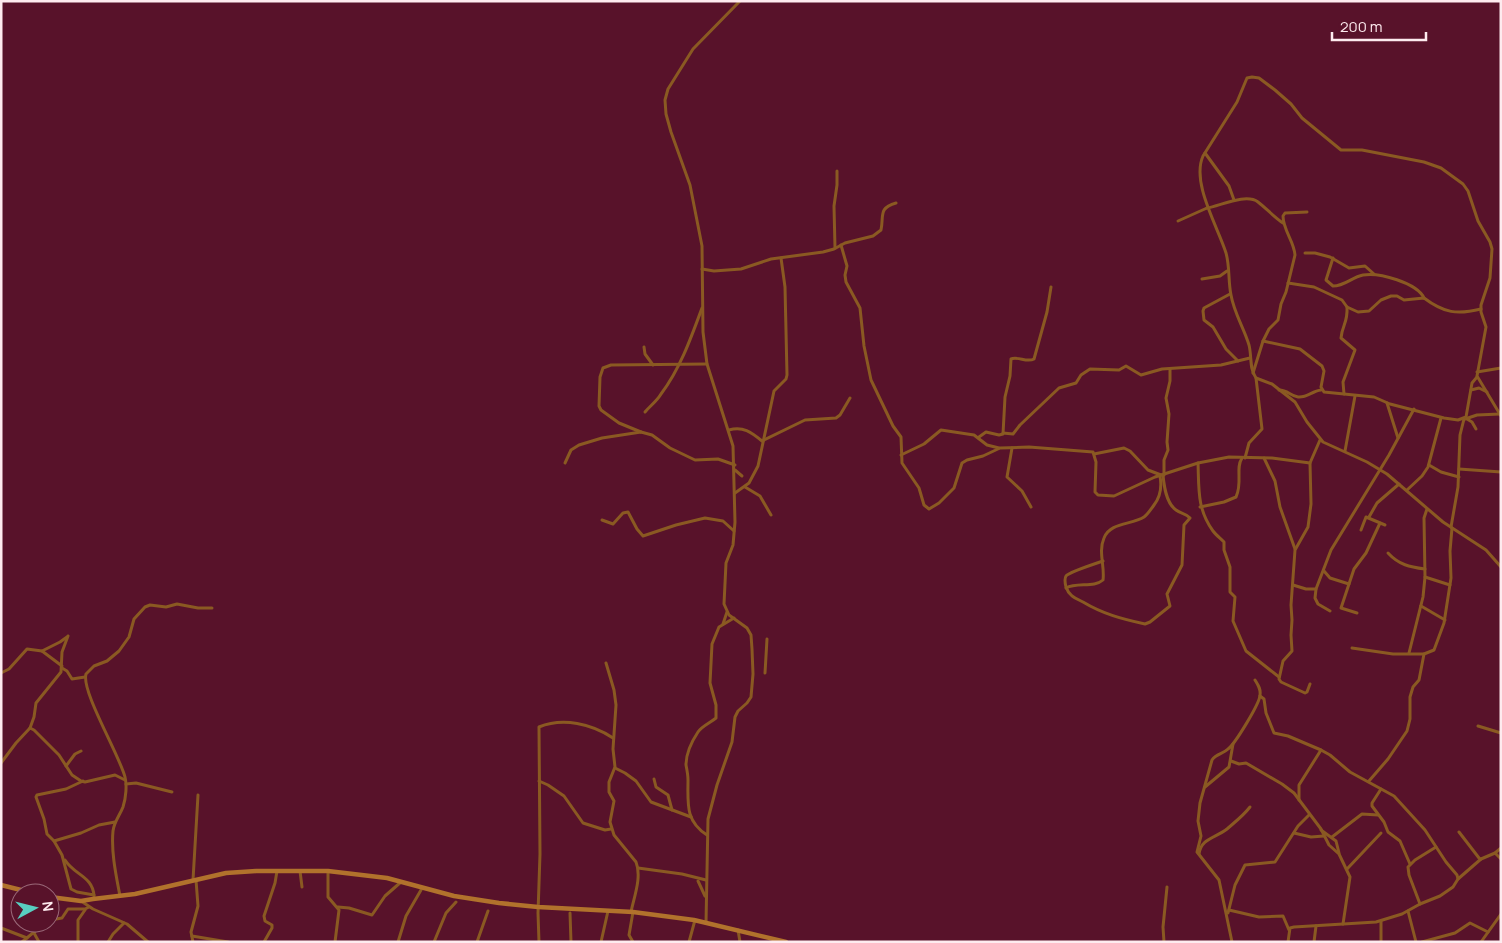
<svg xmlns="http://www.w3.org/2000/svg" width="1502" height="943" font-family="Manrope,sans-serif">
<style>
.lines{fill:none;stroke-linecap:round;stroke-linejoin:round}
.minor{stroke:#8a5922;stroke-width:3}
.secondary{stroke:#b1722c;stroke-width:4.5}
</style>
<rect width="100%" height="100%" fill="#58122a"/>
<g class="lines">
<g class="minor">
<polyline points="1205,153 1229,186 1234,200"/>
<path d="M1207,208c13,-2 39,-15 51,-6 9,7 16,15 25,21"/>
<polyline points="1178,221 1207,208"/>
<polyline points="841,245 847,266 845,275 846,282 860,308 864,346 871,380 893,426 901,437 902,463 919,488 924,505 929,509 939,503 954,488 962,463 967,460 983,456 1000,448 1029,447 1093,452 1096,462 1095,492 1098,495 1114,496 1155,477 1198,463 1229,457 1272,458 1310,463 1320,440"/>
<polyline points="835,248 834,206 837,185 837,171"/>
<polyline points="1305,253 1315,253 1330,257 1349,268 1365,266 1374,274"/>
<path d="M1333,258l-7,22 7,6c12,0 19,-9 30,-11 16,-3 54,8 61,23"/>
<path d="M702,269l12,2 27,-2 30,-10 52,-7 11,-3 11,-6 28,-7 8,-6c3,-14 -3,-22 15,-27"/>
<polyline points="1202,279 1220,276 1227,271"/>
<path d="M1288,283l26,4 28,13 5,7 11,5 11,-1 12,-11 10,-4h6l7,4 20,-2c20,15 33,17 57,11"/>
<polyline points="1230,294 1204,308 1203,311 1204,320 1213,327 1226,349 1238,361"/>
<polyline points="1263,341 1300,349 1322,366 1324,371 1321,387 1324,392 1374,397 1390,404 1444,418 1458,420 1466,417 1472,383 1477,377"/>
<polyline points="644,347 645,354 653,365"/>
<polyline points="1477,372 1501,368"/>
<path d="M1253,373l10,-32 6,-12 9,-9 3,-16 5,-12 9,-37c-1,-14 -12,-25 -12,-39l2,-3 22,-1"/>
<path d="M1279,390c9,0 11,6 19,7 9,1 14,-6 23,-7"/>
<polyline points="1471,390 1479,388 1487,392"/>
<path d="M1344,394l-1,-12 12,-32 -14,-12c1,-13 7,-15 6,-31"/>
<polyline points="1387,403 1398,438"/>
<path d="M645,412c5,-6 12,-11 16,-18 19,-25 30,-56 41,-86"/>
<path d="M1501,416l-24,-40 9,-49 -5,-15v-7l9,-27 2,-29 -2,-7 -12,-21 -10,-30 -5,-7 -22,-16 -17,-6 -62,-12h-21l-39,-32 -11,-14 -16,-14 -16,-12 -7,-1 -5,1 -10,24 -34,54c-12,27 15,71 23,97 4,14 2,28 5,42 3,18 13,33 18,50 3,12 0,23 7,33l16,6 23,18 12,20 16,20 44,20 20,12 56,48 43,28 15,17"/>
<polyline points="1465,419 1477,415 1500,414"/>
<polyline points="1467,419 1472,422 1476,429"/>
<path d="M729,430c14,-4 22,2 33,11l43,-21 31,-2 4,-3 10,-17"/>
<polyline points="641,432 619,423 601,410 599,406 600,377 603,368 611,365 707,364"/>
<polyline points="1003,433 1013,434 1020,425 1059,388 1076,383 1081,375 1090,369 1119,370 1126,366 1141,375 1162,369 1221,365 1250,358"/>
<path d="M979,437l7,-5 13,3 4,-1 2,-37 5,-21 1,-17c7,-3 16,4 23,0l13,-47 4,-25"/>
<polyline points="1012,448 1007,477 1022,491 1031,507"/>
<polyline points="1345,451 1355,396"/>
<polyline points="1094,454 1124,448 1130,451 1148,470 1161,475"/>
<polyline points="901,455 924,444 941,430 974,435 987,445 999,448"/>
<polyline points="1245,458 1249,443 1262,429 1256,378"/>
<polyline points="1264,458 1275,481 1280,507 1295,549"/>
<polyline points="565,463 571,450 579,445 602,438 641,432 652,435 670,448 695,460 718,459 735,465"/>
<path d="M1198,463c1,26 -1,46 15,68 3,4 7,7 11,11v8l6,17v25l5,5 -2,24 13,30 33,26"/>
<polyline points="1429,465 1441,472 1459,477"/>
<polyline points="1459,469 1501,472"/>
<polyline points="735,470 742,476"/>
<polyline points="1164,475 1164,460 1168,450 1167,442 1169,414 1166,398 1170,381 1170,369"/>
<polyline points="745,487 760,496 771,515"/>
<polyline points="1407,490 1422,476 1428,467 1441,418"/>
<polyline points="735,493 749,483 758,466 774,391 786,379 787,375 785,287 781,258"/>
<path d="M1200,507l24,-5 12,-5c7,-15 -1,-28 6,-39"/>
<polyline points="1369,517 1377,503 1399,484"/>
<polyline points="602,520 613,524 623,513 628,512 637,529 643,536 676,525 705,518 723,521 734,531"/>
<polyline points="1451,527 1458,487 1460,435 1464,419"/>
<polyline points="1361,530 1366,517 1385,525"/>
<path d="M1388,553c11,12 22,14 37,16"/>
<path d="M1103,561c-6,2 -35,12 -37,15 -2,3 -1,7 0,11 3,9 9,11 17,15 20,12 39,17 62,22l5,-2 20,-16 -3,-12 15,-29 2,-40 6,-7c-4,-5 -9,-4 -14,-8 -10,-7 -12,-24 -13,-35"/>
<polyline points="1324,571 1330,578 1349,584"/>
<polyline points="1425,577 1450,585"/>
<polyline points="1293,585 1306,589 1316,589"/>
<path d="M1066,588c11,-6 28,0 37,-8 2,-14 -5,-28 1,-42 6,-16 28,-13 40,-21 4,-3 7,-8 10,-12 7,-9 8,-18 6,-29"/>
<polyline points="1421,606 1445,620"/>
<polyline points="1330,611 1318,604 1315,598 1316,589 1331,550 1389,455 1414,409"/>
<polyline points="1357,613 1341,608 1354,569 1366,553 1380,523"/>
<polyline points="723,624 727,612"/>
<polyline points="1352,648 1393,654 1424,654 1434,650 1444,623 1451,578 1450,551 1452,528"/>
<polyline points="42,651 62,666"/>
<polyline points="1409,653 1423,597 1425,577 1424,518 1427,509"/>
<path d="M606,663l8,27 2,15 -3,44 2,18 -6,15v10l5,9 -4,21 4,13 22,27c6,15 -2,35 -5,50"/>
<polyline points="62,668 67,671 72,679 85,677"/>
<polyline points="1,673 9,669 27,649 42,651 60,642 67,637"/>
<polyline points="765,673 767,639"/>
<polyline points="1310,684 1307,692 1305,693 1281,682 1279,679 1283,661 1292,651 1291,635 1292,620 1291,605 1295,550 1308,527 1311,504 1310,463"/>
<polyline points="1260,696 1264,699 1266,713 1274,733 1288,736 1321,750 1330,755 1350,772 1394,796 1425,830 1446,862 1457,875 1458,879 1453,887 1440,896 1420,904 1402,914 1376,922 1294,927 1290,928 1288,942"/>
<polyline points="1478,726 1501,733"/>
<polyline points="30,728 34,730 59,755 72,775 81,781 85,782 115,775 125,780"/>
<polyline points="1231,761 1239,764 1246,763 1282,784 1294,793 1321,829 1329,845 1339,854 1350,877 1343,924"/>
<polyline points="1,763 16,743 30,728 34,717 36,703 61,672 62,652 68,636"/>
<polyline points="66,766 75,754 81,751"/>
<polyline points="615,768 625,773 636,781 651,802 691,817"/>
<polyline points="654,779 656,787 668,795 672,810"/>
<polyline points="83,781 66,789 37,795 36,797 44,819 47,834 54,841 62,855 71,889 77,892 94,895"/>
<polyline points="539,781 548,785 564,796 583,823 605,830 611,829"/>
<polyline points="1369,781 1388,759 1407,731 1410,719 1410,697 1413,687 1419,680 1424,654"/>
<polyline points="126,784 136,783 172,792"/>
<polyline points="1205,787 1229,767 1233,744"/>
<polyline points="1381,789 1372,803 1372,806 1384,822 1388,832 1400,841 1410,864"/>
<polyline points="1299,800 1299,785 1321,750"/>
<polyline points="1321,830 1336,841 1339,853"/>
<polyline points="1459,832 1479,858 1481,859 1495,853 1501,848"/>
<polyline points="1294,833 1311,837 1324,836"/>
<path d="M707,835c-22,-14 -19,-32 -19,-55 0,-5 -1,-10 -2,-15 0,-11 6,-24 12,-33 4,-6 12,-9 18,-14v-13l-6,-22 2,-39 7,-17 15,-9"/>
<polyline points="1332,837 1362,814 1378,815"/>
<polyline points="54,841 81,833 99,825 115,822"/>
<polyline points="1495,853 1501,859"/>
<path d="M1199,854c2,-16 17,-16 28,-25 8,-7 16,-13 23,-22"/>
<path d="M65,860c9,15 28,16 29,36"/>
<polyline points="638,868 682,874 706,880"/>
<polyline points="1347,869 1381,833"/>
<polyline points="300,871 302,887"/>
<polyline points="328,871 328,897 339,910 335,942"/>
<polyline points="1458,879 1481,859"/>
<polyline points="193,880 198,795"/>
<polyline points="698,881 705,896"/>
<path d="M120,896c-4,-21 -9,-44 -7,-65 1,-9 7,-16 10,-24 3,-9 4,-22 2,-30 -6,-23 -44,-86 -39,-103l8,-8 13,-5 12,-10 10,-14 5,-18 11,-12 5,-2 16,2 11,-3 21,4h14"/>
<polyline points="81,901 93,909 127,924 148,942"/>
<polyline points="1420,904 1409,875 1408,867 1415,860 1436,847"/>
<polyline points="338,907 349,908 372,915 385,896 401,882"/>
<polyline points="1229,910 1259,917 1283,916 1289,930"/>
<polyline points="1408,911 1416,942"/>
<polyline points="633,912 629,935 633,942"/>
<polyline points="570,913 571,942"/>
<polyline points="1228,913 1235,885 1245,865 1275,862 1298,826 1309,815"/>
<polyline points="50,920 62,918 68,909 85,909 89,907"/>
<polyline points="1381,921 1381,942"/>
<polyline points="706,923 708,819 717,785 732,742 735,717 738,711 747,703 751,697 753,674 752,649 751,635 747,628 729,615 724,604 726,563 733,545 735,522 733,446 707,364 703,332 702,246 690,185 671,132 666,114 665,100 668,89 693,49 740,1"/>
<polyline points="1,928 27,938"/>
<polyline points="738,930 740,942"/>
<polyline points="34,933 39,942"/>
<polyline points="192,936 228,942"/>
<polyline points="22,942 45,923"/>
<polyline points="78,942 78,920 85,910"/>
<polyline points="108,942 113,934 124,923"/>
<polyline points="193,942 191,932 198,906 196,880"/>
<polyline points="264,942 272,928 272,925 265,921 264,916 275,883 277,871"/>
<polyline points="398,942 406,916 421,890"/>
<polyline points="434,942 446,913 456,902"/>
<polyline points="477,942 488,911"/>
<path d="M539,942l-1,-29 2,-59 -1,-127c24,-10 53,-3 74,11"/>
<polyline points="601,942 608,911"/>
<polyline points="689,942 695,920"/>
<polyline points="1164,942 1163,927 1167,887"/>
<path d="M1232,942l-13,-62 -22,-28 4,-16 -3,-15 2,-18 12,-43c4,-6 11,-6 16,-11 7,-5 32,-46 32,-54 1,-6 -2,-10 -5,-15"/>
<polyline points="1314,942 1316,926"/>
<polyline points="1422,942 1455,933 1470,923 1488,932"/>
<polyline points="1481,942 1501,914"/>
</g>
<g class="secondary">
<polyline points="1,885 33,893"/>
<polyline points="50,897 81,901 93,899 135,894 226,873 256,871 328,871 387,878 454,896 499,903 538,907 633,912 694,920 786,942"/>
</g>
</g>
<rect width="1502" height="943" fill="none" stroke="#feebef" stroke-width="5"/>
<g transform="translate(35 908) rotate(83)"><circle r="24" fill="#58122a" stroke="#9a6979"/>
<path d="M0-4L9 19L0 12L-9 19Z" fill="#58cec0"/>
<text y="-8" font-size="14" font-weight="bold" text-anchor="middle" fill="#feebef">N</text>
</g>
<path d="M1332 32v8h94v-8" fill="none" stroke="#feebef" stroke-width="2.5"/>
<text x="1340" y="32" font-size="15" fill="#feebef" stroke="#58122a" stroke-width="4" paint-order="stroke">200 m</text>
</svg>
